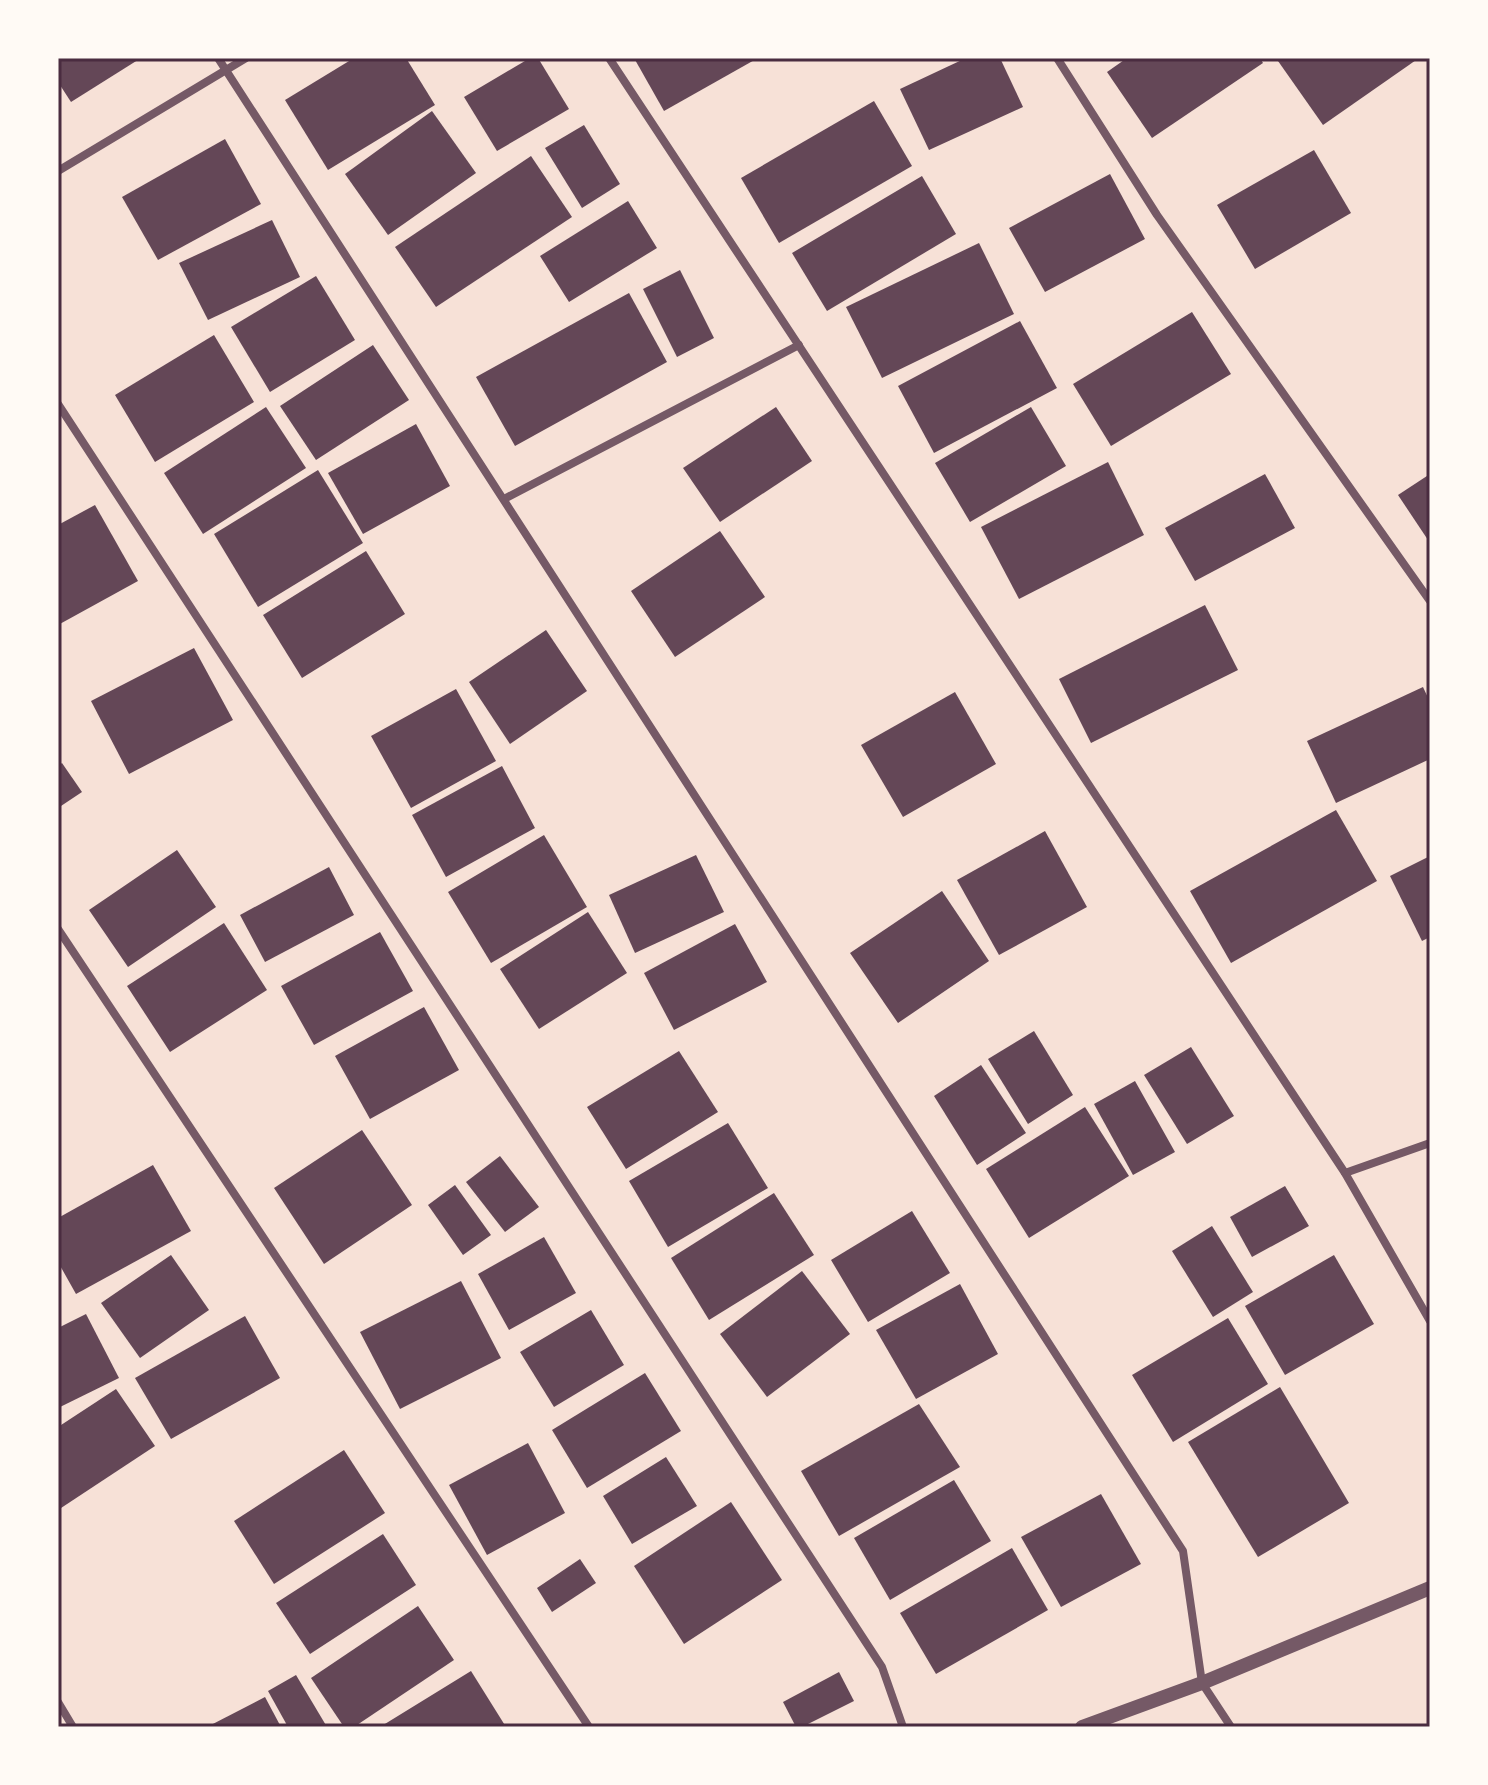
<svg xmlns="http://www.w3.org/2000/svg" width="1488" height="1785" font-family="Karla,sans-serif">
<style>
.building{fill:#644757}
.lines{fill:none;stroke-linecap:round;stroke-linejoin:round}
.minor{stroke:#755966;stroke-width:8}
.tertiary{stroke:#755966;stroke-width:14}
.neatline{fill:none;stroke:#4a2c40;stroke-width:3}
</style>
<rect width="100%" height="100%" fill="#f7e1d7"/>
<g class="building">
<polygon points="58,58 141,58 71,102 58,82"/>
<polygon points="354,58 406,58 435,105 328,170 285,100"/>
<polygon points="530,58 538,58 569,109 497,151 464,97"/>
<polygon points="634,58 758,58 664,111"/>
<polygon points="966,58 1000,58 1023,107 929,150 900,89"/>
<polygon points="1127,58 1260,58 1263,63 1152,138 1107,72"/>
<polygon points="1283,58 1419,58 1323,125 1278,61"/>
<polygon points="874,101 912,166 779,243 741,178"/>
<polygon points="432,111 476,173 388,235 345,174"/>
<polygon points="584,125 620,184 582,208 545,148"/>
<polygon points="225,139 261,204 158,260 122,197"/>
<polygon points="1314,150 1351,213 1255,269 1217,205"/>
<polygon points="531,156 572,217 436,307 395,247"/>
<polygon points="1110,174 1145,239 1045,292 1009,228"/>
<polygon points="922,176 956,234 827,311 792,253"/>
<polygon points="628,201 657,248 569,302 540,256"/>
<polygon points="272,220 300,277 208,320 179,263"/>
<polygon points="979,243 1014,314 882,378 846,307"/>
<polygon points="680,270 714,338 677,357 643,289"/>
<polygon points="316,276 355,340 270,392 231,327"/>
<polygon points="629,293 667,362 515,446 476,377"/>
<polygon points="1192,312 1231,374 1111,446 1073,384"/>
<polygon points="1020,321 1057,388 934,453 898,386"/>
<polygon points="214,335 254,402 155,462 115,395"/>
<polygon points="373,345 409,400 316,460 280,406"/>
<polygon points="266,407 306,468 203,534 164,473"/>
<polygon points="776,407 812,461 720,522 683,468"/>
<polygon points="1031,407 1066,466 970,522 935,463"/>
<polygon points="416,424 450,486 363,534 328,473"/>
<polygon points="1108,462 1144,535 1019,599 981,527"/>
<polygon points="318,470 363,543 258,607 214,534"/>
<polygon points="1265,474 1295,528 1195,581 1165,528"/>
<polygon points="1430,474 1430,543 1398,495"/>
<polygon points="95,505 138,581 58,625 58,525"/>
<polygon points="720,531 765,597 675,657 631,591"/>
<polygon points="366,551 405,614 302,678 263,615"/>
<polygon points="1205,605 1238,670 1091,743 1059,679"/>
<polygon points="546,630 587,691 510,744 469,682"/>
<polygon points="194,648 233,720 129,774 91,701"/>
<polygon points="1423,687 1430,702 1430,759 1336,803 1307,741"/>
<polygon points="456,689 496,761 411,808 371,736"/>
<polygon points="955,692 996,764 903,817 861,745"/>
<polygon points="62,763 82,792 58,808 58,766"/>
<polygon points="502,766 535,828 446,877 412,815"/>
<polygon points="1336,810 1377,881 1231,963 1190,891"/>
<polygon points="1045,831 1087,907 999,955 957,880"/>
<polygon points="544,835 587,907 491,963 448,892"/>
<polygon points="177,850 216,907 128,967 89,910"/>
<polygon points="696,855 724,912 635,953 609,895"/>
<polygon points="1430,856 1430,937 1422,941 1390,876"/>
<polygon points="329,867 354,915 265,962 240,915"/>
<polygon points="942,891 989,961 898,1023 850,953"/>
<polygon points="588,912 627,973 539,1029 500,969"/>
<polygon points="224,923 267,990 170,1052 127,986"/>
<polygon points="735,924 767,982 674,1030 644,973"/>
<polygon points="380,932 413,991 314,1045 281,986"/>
<polygon points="424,1007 459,1070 370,1119 335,1056"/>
<polygon points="1034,1031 1073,1095 1028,1124 988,1059"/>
<polygon points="1191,1047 1234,1116 1187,1144 1144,1075"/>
<polygon points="679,1051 718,1112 626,1169 587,1107"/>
<polygon points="981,1065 1026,1133 977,1165 934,1096"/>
<polygon points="1135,1081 1175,1152 1133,1175 1094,1104"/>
<polygon points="1085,1107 1129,1176 1029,1238 986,1169"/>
<polygon points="728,1123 768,1188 668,1247 629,1181"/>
<polygon points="362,1130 412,1205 324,1264 274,1188"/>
<polygon points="500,1156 539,1207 505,1232 466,1182"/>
<polygon points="153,1165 191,1231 76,1294 58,1262 58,1218"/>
<polygon points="455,1185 491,1235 463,1255 428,1205"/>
<polygon points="1285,1186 1309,1226 1252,1257 1230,1217"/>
<polygon points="774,1193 814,1255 709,1320 671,1258"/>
<polygon points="912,1211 950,1273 868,1322 831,1260"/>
<polygon points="1212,1226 1253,1292 1213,1317 1172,1251"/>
<polygon points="544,1237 576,1293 509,1330 478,1274"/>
<polygon points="171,1255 209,1310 140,1358 101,1303"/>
<polygon points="1334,1255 1374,1324 1285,1375 1245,1306"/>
<polygon points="802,1271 850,1334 767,1397 720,1334"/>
<polygon points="461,1281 501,1358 400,1409 360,1332"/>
<polygon points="960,1284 998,1354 916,1399 876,1330"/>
<polygon points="591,1310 624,1365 554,1407 520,1352"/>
<polygon points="86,1314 119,1378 58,1408 58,1328"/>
<polygon points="245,1316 280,1378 171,1439 135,1378"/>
<polygon points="1228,1318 1268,1384 1173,1442 1132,1375"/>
<polygon points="645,1373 681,1431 587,1488 552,1430"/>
<polygon points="1280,1387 1349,1503 1258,1557 1188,1442"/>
<polygon points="116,1389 155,1446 58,1510 58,1427"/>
<polygon points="919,1404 960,1467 839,1536 801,1471"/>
<polygon points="528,1443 565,1513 487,1555 449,1485"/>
<polygon points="344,1450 385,1513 274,1584 234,1521"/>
<polygon points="666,1457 697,1506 632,1544 603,1496"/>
<polygon points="954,1480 991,1541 890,1600 854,1538"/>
<polygon points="1101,1494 1141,1564 1061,1607 1021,1537"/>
<polygon points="731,1502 782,1580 684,1644 634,1566"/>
<polygon points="383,1534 416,1585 310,1654 276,1603"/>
<polygon points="1012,1548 1048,1610 936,1674 900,1613"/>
<polygon points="580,1559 596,1583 552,1612 537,1588"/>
<polygon points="418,1606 454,1660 354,1727 344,1727 311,1678"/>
<polygon points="471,1671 506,1727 380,1727"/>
<polygon points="839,1672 854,1701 802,1727 796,1727 783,1702"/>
<polygon points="296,1675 327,1727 288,1727 268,1691"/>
<polygon points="265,1697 281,1727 207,1727"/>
</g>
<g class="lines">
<g class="minor">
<polyline points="218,58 1183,1551 1202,1683 1231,1727"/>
<polyline points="609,58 1345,1173 1430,1321"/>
<polyline points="1057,58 1157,215 1430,601"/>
<polyline points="58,171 246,58"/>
<polyline points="58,404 882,1667 903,1727"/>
<polyline points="504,499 799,345"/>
<polyline points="58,929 589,1727"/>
<polyline points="1345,1173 1430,1143"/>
<polyline points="58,1702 73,1727"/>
</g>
<polyline class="tertiary" points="1082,1727 1202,1683 1430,1588"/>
</g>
<rect width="1488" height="1785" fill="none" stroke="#fffaf5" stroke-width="120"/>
<rect x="60" y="60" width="1368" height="1665" class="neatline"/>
</svg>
